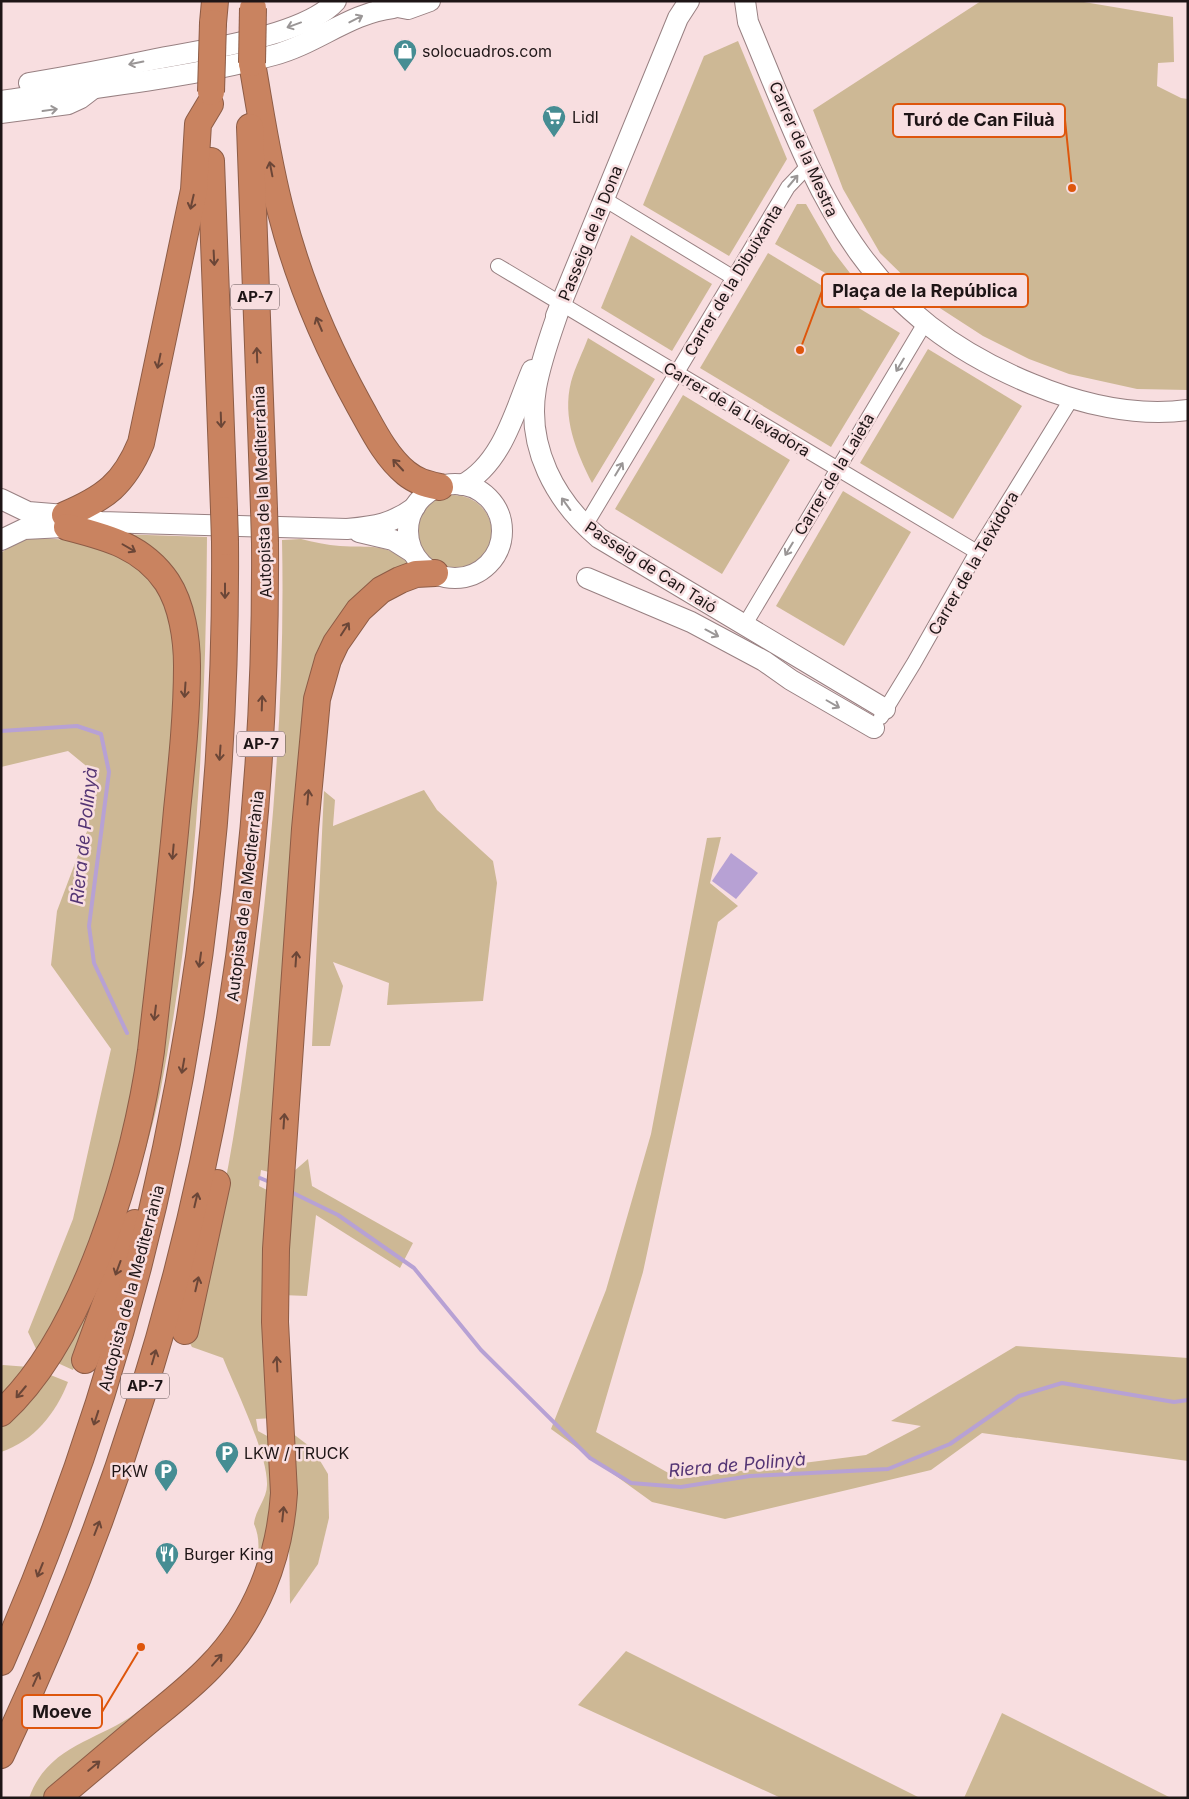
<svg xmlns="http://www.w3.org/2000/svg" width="1189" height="1799" font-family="Inter,sans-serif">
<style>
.green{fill:#cdb895}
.water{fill:#b7a1d4}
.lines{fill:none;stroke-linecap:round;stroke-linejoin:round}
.stream{stroke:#b7a1d4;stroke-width:4}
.street-casing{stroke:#988082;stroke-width:16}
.secondary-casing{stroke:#988082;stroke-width:22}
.highway-casing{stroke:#8d5c46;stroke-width:28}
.street{stroke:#fff;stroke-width:14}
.secondary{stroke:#fff;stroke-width:20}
.highway{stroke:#c98360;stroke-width:26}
.highway-bridge-casing{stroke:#8d5c46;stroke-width:28;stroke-linecap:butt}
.highway-bridge{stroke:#c98360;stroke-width:26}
.oneway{stroke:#9a9696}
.oneway2{stroke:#6b4637}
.labels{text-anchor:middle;stroke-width:5;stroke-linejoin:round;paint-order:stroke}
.shield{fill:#f8dee0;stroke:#5f5153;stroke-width:1}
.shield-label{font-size:15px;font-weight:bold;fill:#1e1516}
.poi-label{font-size:16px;fill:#1e1516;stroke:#f8dee0;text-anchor:start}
.street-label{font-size:16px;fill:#1e1516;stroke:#f8dee0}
.water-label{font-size:18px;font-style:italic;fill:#543574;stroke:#f8dee0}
.leader{fill:none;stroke:#de560c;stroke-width:2}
.callout-dot{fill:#de560c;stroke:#f8dee0;stroke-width:2}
.callout{fill:#f8dee0;stroke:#de560c;stroke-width:2}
.callout-label{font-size:18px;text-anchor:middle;font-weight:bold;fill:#1e1516}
</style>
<rect width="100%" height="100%" fill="#f8dee0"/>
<g class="green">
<polygon points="981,1 1078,1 1173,17 1174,62 1158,63 1157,86 1181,98 1188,99 1188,390 1137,389 1069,374 1029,359 983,336 929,301 880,253 843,189 813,110"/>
<polygon points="738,41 787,159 729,256 643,205 704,56"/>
<polygon points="797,204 806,204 833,251 853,277 857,285 853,289 775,244"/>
<polygon points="631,235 712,284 672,351 601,308"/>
<polygon points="768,253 900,333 831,447 700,368"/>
<path d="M588,338l67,41 -63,104c-16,-32 -30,-65 -21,-101 4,-15 12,-30 17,-44z"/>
<polygon points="928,349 1022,406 953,519 860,463"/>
<polygon points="683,395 790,460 722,574 615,509"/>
<polygon points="843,491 911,532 844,646 776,606"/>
<circle cx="454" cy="533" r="38"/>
<path d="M116,534l91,3c-1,186 -11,372 -47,556 -12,57 -33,112 -51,167 -12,37 -21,74 -36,110l-22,-10 87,-211 53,-515z"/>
<path d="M29,538c47,0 101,9 129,51 10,14 14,32 16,48 2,16 0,32 0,47 0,66 -9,131 -16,196 -9,88 -14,179 -35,265 -19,74 -51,141 -85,208l-10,-21 45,-113 38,-170 -60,-84 6,-54 32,-85 1,-57 -22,-18 -67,16v-214l17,-12z"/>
<path d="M301,539c12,3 26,6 39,7 29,2 47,-4 69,18l-72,66 -64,543 -12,-3 -2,16 14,7 1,225 -18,1 2,12 11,6 6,-4 -10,133 -48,86 -168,146h-20c19,-53 69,-57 107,-85 24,-18 49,-38 70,-60 26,-27 66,-90 48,-129 1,-14 13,-25 13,-39 1,-31 -32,-97 -44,-127l-31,-11 -4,-7c10,-42 22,-84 31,-126 18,-86 29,-174 40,-261 16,-138 26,-275 23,-413z"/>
<polygon points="424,790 437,810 493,861 497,883 483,1001 387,1005 389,983 333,962 343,986 330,1046 312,1046 324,791 335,800 333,826"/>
<polygon points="721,837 710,883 738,906 718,922 643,1272 596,1432 679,1479 866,1455 921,1426 891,1421 1016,1346 1188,1358 1188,1461 982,1433 931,1470 725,1519 652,1502 551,1429 606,1290 651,1134 707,838"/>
<polygon points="308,1159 312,1186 413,1243 400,1268 316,1215 307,1296 282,1295 293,1172"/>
<polygon points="3,1365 29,1367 1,1397 1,1366"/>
<path d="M43,1372l25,10c-12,31 -34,59 -67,70v-30z"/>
<polygon points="292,1433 313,1449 328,1474 329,1518 318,1564 290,1604 289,1539"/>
<polygon points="626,1651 920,1798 781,1798 578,1705"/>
<polygon points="1002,1713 1171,1798 964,1798"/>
</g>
<polygon class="water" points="731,853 758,873 736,899 712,881"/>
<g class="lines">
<g class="stream">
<polyline points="1,731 77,726 101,734 109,772 89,926 94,963 127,1033"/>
<polyline points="260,1178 272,1183"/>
<polyline points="289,1191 338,1215 414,1268 481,1350 590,1458 631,1483 681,1487 750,1476 888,1469 950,1444 1019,1396 1062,1383 1174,1402 1188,1400"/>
</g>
<g class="street-casing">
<g id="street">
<polyline points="1,116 69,107 82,101 99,88"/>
<polyline points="604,199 734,278"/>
<polyline points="498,266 977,552"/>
<polyline points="585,526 788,187 808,166"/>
<polyline points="744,626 925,323"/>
<polyline points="881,717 914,663 977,552 1072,398"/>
</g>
</g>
<g class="secondary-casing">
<g id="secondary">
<path d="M745,1l3,21c69,165 104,288 284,362 48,20 104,33 156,26"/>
<polyline points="382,4 408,9 430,1"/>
<path d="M29,83c43,-7 85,-15 127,-24 46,-9 149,-23 180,-58"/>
<path d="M1,101c91,-13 184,-22 273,-46 42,-11 76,-42 119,-47"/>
<path d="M561,304c-9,27 -20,55 -25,84 -10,59 19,113 63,150l286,171"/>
<polyline points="556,316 678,18 689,1"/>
<circle cx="455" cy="531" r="47"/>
<path d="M462,485c41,-22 53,-75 70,-115"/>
<path d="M1,499l27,13 37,3 36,7 246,7c29,-3 45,-5 68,-22"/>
<polyline points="359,532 393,540 412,552"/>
<polyline points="1,540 24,529 64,527"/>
<polyline points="587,578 691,622 764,661 791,680 874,728"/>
</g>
</g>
<g class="highway-casing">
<g id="highway">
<polyline points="213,23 215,1"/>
<path d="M252,63c9,51 16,102 30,153 17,66 44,129 77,189 13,23 26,51 47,68 11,9 21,11 34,14"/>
<polyline points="250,127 264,509"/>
<polyline points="211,161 224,510"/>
<path d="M65,515c40,-17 59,-31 76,-72l53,-253 4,-66 12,-20"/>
<polyline points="185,1331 217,1183"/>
<polyline points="85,1360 135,1223"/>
<path d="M1,1413c84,-77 135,-252 150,-362 9,-81 19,-161 26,-241 5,-48 10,-97 10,-144 0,-27 -5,-61 -20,-84 -24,-36 -61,-45 -100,-55"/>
<path d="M1,1662c157,-357 227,-731 224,-1120"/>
<path d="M1,1755c183,-385 267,-786 264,-1212"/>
<path d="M57,1798c30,-25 60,-51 90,-76 22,-18 44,-35 63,-55 46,-47 70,-109 74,-174l-9,-171 1,-73 29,-420 12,-130 11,-39 8,-17 23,-33 22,-20 19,-10 16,-6 19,-1"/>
</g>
</g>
<use href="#street" class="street"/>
<use href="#secondary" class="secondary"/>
<use href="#highway" class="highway"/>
<g class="highway-bridge-casing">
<g id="highway-bridge">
<polyline points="252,63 253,8"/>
<polyline points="211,92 213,23"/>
<polyline points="264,509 265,543"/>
<polyline points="224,510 225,542"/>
</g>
</g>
<use href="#highway-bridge" class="highway-bridge"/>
</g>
<defs><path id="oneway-shaft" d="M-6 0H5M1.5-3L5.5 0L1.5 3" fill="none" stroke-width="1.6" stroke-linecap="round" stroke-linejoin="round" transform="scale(1.25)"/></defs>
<g class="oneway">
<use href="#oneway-shaft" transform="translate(356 19) rotate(-27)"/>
<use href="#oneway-shaft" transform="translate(294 25) rotate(160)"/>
<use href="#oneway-shaft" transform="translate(136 63) rotate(169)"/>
<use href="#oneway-shaft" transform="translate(50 110) rotate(-8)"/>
<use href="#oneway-shaft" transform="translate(793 181) rotate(-50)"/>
<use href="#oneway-shaft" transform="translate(900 365) rotate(121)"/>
<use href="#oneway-shaft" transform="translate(619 469) rotate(-59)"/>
<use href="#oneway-shaft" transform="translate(566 504) rotate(-126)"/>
<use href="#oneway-shaft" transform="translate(789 549) rotate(121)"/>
<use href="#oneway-shaft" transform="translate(712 633) rotate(28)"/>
<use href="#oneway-shaft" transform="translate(833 704) rotate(30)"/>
</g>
<g class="oneway2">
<use href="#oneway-shaft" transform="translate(271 169) rotate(-101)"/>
<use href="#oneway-shaft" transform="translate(192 202) rotate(103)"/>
<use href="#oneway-shaft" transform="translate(214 258) rotate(87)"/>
<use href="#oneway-shaft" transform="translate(319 324) rotate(-113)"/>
<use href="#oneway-shaft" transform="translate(257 355) rotate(-92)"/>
<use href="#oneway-shaft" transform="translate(159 361) rotate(102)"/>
<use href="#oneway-shaft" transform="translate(221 420) rotate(88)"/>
<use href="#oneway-shaft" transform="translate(398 465) rotate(-133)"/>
<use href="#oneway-shaft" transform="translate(129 548) rotate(30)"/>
<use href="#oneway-shaft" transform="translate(225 591) rotate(90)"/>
<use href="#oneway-shaft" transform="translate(345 629) rotate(-57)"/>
<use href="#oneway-shaft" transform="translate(185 690) rotate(94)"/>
<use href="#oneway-shaft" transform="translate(262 703) rotate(-88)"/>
<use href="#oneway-shaft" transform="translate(220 753) rotate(94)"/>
<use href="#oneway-shaft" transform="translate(308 797) rotate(-85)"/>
<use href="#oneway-shaft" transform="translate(173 852) rotate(95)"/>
<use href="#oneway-shaft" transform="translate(296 959) rotate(-86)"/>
<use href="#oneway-shaft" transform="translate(200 960) rotate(98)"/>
<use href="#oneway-shaft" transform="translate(155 1013) rotate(97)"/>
<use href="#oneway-shaft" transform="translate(183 1066) rotate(100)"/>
<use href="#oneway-shaft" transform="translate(284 1121) rotate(-86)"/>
<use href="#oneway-shaft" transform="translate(196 1200) rotate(-77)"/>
<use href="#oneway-shaft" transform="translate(118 1268) rotate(110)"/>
<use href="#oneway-shaft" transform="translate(197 1284) rotate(-77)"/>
<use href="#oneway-shaft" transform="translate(154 1357) rotate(-74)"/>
<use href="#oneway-shaft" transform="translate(277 1364) rotate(-93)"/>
<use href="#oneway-shaft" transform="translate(21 1392) rotate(130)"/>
<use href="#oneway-shaft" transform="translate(96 1418) rotate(108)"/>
<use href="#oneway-shaft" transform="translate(283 1514) rotate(-84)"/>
<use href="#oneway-shaft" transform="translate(97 1528) rotate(-69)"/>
<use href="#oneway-shaft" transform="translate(40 1570) rotate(112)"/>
<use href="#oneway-shaft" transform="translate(217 1660) rotate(-49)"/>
<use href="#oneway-shaft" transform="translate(36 1679) rotate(-66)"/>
<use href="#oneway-shaft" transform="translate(94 1766) rotate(-40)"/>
</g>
<defs>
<g id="shop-pin" transform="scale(1.25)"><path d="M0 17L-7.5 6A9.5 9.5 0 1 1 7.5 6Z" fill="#468d93" stroke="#f8dee0"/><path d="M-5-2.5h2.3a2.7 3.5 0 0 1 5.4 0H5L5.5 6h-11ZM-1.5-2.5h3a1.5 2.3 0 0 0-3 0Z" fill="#fff"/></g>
<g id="supermarket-pin" transform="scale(1.25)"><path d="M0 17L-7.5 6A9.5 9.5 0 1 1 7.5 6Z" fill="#468d93" stroke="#f8dee0"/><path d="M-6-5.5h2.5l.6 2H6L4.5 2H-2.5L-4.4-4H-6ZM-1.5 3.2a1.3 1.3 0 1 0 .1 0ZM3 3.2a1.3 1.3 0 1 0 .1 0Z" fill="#fff"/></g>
<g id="parking-pin" transform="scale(1.25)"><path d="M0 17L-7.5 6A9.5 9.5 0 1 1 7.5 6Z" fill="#468d93" stroke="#f8dee0"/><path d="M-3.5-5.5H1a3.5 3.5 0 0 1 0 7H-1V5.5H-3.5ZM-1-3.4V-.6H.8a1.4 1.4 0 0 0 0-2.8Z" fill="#fff"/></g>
<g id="restaurant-pin" transform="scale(1.25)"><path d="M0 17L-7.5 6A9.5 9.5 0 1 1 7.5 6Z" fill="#468d93" stroke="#f8dee0"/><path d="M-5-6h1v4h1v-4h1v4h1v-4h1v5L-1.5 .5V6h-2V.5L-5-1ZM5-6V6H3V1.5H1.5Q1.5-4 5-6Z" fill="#fff"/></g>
</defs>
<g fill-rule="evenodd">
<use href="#shop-pin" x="405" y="51"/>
<use href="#supermarket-pin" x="554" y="117"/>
<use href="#parking-pin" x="227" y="1453"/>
<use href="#parking-pin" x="166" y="1471"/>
<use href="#restaurant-pin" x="167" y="1554"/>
</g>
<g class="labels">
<g class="shield">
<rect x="231" y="284.5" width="48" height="25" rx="4"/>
<rect x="237" y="731.5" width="48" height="25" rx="4"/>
<rect x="121" y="1373.5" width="48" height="25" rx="4"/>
</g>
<g class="shield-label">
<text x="255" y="302">AP-7</text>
<text x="261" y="749">AP-7</text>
<text x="145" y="1391">AP-7</text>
</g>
<g class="poi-label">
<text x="422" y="57">solocuadros.com</text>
<text x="572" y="123">Lidl</text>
<text x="244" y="1459">LKW / TRUCK</text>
<text x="148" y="1477" text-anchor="end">PKW</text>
<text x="184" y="1560">Burger King</text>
</g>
<g class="street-label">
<text transform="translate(804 149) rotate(66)" y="6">Carrer de la Mestra</text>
<text transform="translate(590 233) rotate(-68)" y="6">Passeig de la Dona</text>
<text transform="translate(733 280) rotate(-59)" y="6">Carrer de la Dibuixanta</text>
<text transform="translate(737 409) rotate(31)" y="6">Carrer de la Llevadora</text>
<text transform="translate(834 474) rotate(-59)" y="6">Carrer de la Laieta</text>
<text transform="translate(262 492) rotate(-92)" y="6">Autopista de la Mediterrània</text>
<text transform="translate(973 563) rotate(-60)" y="6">Carrer de la Teixidora</text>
<text transform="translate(651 567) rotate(33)" y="6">Passeig de Can Taió</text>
<text transform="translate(245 896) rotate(-83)" y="6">Autopista de la Mediterrània</text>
<text transform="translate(131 1288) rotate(-75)" y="6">Autopista de la Mediterrània</text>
</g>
<g class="water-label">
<text transform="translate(84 836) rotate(-84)" y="6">Riera de Polinyà</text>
<text transform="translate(737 1465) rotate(-5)" y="6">Riera de Polinyà</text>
</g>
</g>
<path class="leader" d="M1072 188L1065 120M800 350L822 291M141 1647L102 1712"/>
<g class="callout-dot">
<circle cx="1072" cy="188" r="5"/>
<circle cx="800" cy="350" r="5"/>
<circle cx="141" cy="1647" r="5"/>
</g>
<g class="callout">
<rect x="893" y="104" width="172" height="33" rx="5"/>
<rect x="822" y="274" width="206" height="33" rx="5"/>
<rect x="22" y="1695" width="80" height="33" rx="5"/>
</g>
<g class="callout-label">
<text x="979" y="126">Turó de Can Filuà</text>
<text x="925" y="297">Plaça de la República</text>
<text x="62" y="1718">Moeve</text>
</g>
<rect width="1189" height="1799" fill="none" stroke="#1e1516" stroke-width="5"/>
</svg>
